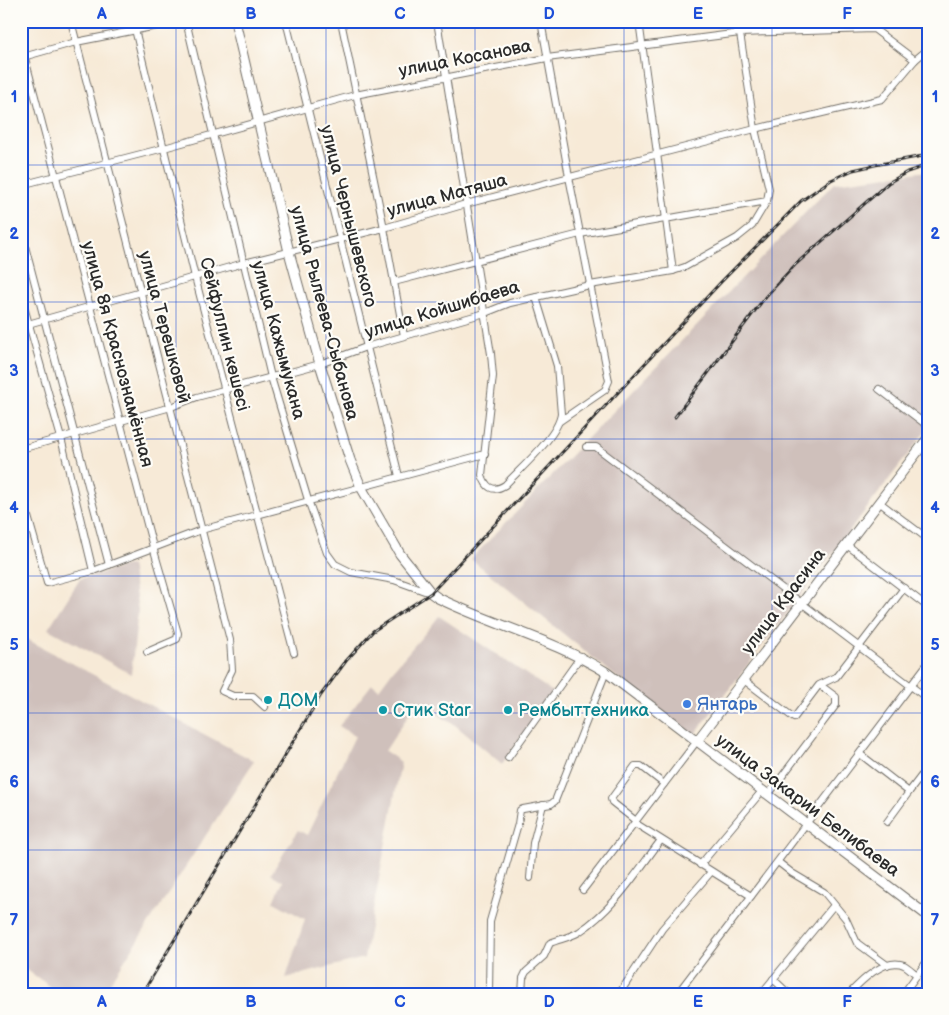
<svg xmlns="http://www.w3.org/2000/svg" width="949" height="1015" font-family="'Balsamiq Sans',sans-serif">
<style>
.industrial{fill:#cfc0bb}
.lines{fill:none;stroke-linecap:round;stroke-linejoin:round}
.street-casing{stroke:#726e67;stroke-width:8}
.secondary-casing{stroke:#726e67;stroke-width:11}
.street{stroke:#fff;stroke-width:6}
.secondary{stroke:#fff;stroke-width:9}
.rail-casing{stroke:#2b2b2b;stroke-width:3}
.rail{stroke:#fdfcf7;stroke-width:1;stroke-dasharray:4;stroke-linecap:butt}
.grid{fill:none;stroke:#1d4ed8;stroke-width:1;stroke-opacity:0.55}
.culture-dot{fill:#0f9aa8;stroke:#fdfcf7;stroke-width:2}
.shop-dot{fill:#3f7fe0;stroke:#fdfcf7;stroke-width:2}
.labels{text-anchor:middle;stroke-width:4.5;stroke-linejoin:round;paint-order:stroke}
.street-label{font-size:18px;fill:#2b2b2b;stroke:#fdfcf7}
.culture-label{font-size:18px;fill:#0d838f;stroke:#fdfcf7;text-anchor:start}
.shop-label{font-size:18px;fill:#366cbe;stroke:#fdfcf7;text-anchor:start}
.neatline{fill:none;stroke:#1d4ed8;stroke-width:2}
.grid-label{font-size:16px;text-anchor:middle;font-weight:bold;fill:#1d4ed8}
</style>
<rect width="100%" height="100%" fill="#fdfcf7"/>
<filter id="ink" filterUnits="userSpaceOnUse"><feTurbulence type="fractalNoise" baseFrequency=".02" numOctaves="2"/><feDisplacementMap in="SourceGraphic" scale="10" xChannelSelector="R" yChannelSelector="G"/><feConvolveMatrix kernelMatrix="1 2 1 2 8 2 1 2 1" color-interpolation-filters="sRGB"/></filter>
<filter id="wash" filterUnits="userSpaceOnUse"><feTurbulence type="fractalNoise" baseFrequency=".0096" numOctaves="4" result="noise"/><feDisplacementMap in="SourceGraphic" scale="20" xChannelSelector="R" yChannelSelector="G"/><feGaussianBlur stdDeviation="1.12" result="paint"/><feColorMatrix in="noise" values="0 0 0 0 0 0 0 0 0 0 0 0 0 0 0 0 0 1.4 0 .05"/><feComposite in="paint" operator="in"/></filter>
<g filter="url(#wash)">
<rect width="100%" height="100%" fill="#f7ead7"/>
<g class="industrial">
<polygon points="928,171 928,428 692,738 471,559 834,183"/>
<polygon points="131,565 138,610 131,674 48,629 80,579"/>
<polygon points="439,616 553,692 502,764 455,725 417,702 385,751 401,762 364,958 286,978 305,919 274,902 283,881 271,874 298,830 307,835 355,736 339,726 372,684 379,689 393,670 432,625"/>
<polygon points="21,636 254,761 103,994 61,994 21,966"/>
</g>
</g>
<g filter="url(#ink)">
<g class="lines">
<g class="street-casing">
<g id="street">
<polyline points="71,21 230,640 232,670 222,691 233,696 253,696 265,707"/>
<polyline points="133,21 195,277 294,653"/>
<polyline points="186,21 271,377 308,500 327,553 335,564 351,572 394,580 430,593"/>
<polyline points="286,21 399,476"/>
<polyline points="341,21 384,228 404,336"/>
<path d="M437,21l54,333 2,22 -11,99c4,12 10,18 23,10 16,-17 53,-49 56,-71l-4,-48 -21,-69"/>
<polyline points="541,21 569,177 609,381 605,390 560,421"/>
<polyline points="639,21 673,271"/>
<polyline points="21,43 153,547 178,633 177,639 147,652"/>
<polyline points="23,57 76,42 182,21"/>
<polyline points="21,185 164,148 355,95 547,58 740,33 874,29 915,60"/>
<polyline points="21,231 109,565"/>
<polyline points="394,282 580,234 767,201"/>
<polyline points="21,296 61,438 93,571"/>
<polyline points="21,326 244,263 384,228 466,204 755,129 882,99 915,60 928,49"/>
<polyline points="879,389 928,426"/>
<polyline points="586,447 596,447 928,699"/>
<polyline points="21,449 171,407 197,397 320,364 366,347 485,313 510,303 590,285 673,271 685,267 737,238 752,226 767,201 769,189 755,129 738,21"/>
<polyline points="21,492 47,583 93,571 201,530 485,454"/>
<polyline points="879,502 928,539"/>
<polyline points="847,545 928,607"/>
<polyline points="744,680 794,718 819,685 836,677 904,588"/>
<polyline points="860,754 909,792 928,767"/>
<polyline points="508,758 581,656"/>
<polyline points="768,795 836,705 836,697 820,685"/>
<polyline points="636,821 612,802 611,799 635,766 641,766 664,784"/>
<polyline points="887,822 909,792"/>
<polyline points="635,823 751,896"/>
<polyline points="778,862 792,873 824,892 846,919 857,943 887,965"/>
<polyline points="700,865 762,791"/>
<polyline points="530,878 533,843 543,805"/>
<polyline points="583,890 697,741"/>
<polyline points="773,979 789,994"/>
<polyline points="489,994 490,921 518,824 520,810 523,809 551,804 555,801 606,672"/>
<path d="M522,994l1,-16 3,-6 18,-16 6,-13c10,-4 21,-6 29,-11 35,-23 57,-59 82,-92"/>
<polyline points="619,994 662,929 711,872"/>
<polyline points="677,994 928,663"/>
<polyline points="761,994 834,905"/>
<path d="M849,994c11,-12 36,-37 55,-29 4,2 9,7 13,10"/>
<polyline points="903,994 928,960"/>
</g>
</g>
<g class="secondary-casing">
<g id="secondary">
<path d="M235,21l54,231 31,112 30,96 11,27 39,67 31,39 7,5c55,27 116,42 168,74l322,244"/>
<polyline points="697,741 928,438"/>
</g>
</g>
<use href="#street" class="street"/>
<use href="#secondary" class="secondary"/>
<g class="rail-casing">
<g id="rail">
<polyline points="675,417 766,296 796,264 888,183 907,172 928,165"/>
<polyline points="142,994 321,695 346,661 373,631 431,593 721,282 801,201 831,180 853,170 875,165 928,155"/>
</g>
</g>
<use href="#rail" class="rail"/>
</g>
</g>
<path class="grid" d="M176,21v973M326,21v973M475,21v973M624,21v973M772,21v973M21,165h907M21,302h907M21,439h907M21,576h907M21,713h907M21,850h907"/>
<g class="culture-dot">
<circle cx="268" cy="700" r="5"/>
<circle cx="383" cy="710" r="5"/>
<circle cx="508" cy="710" r="5"/>
</g>
<circle class="shop-dot" cx="687" cy="704" r="5"/>
<g class="labels">
<g class="street-label">
<text transform="translate(465 58) rotate(-11)" y="6">улица Косанова</text>
<text transform="translate(447 195) rotate(-15)" y="6">улица Матяша</text>
<text transform="translate(349 216) rotate(76)" y="6">улица Чернышевского</text>
<text transform="translate(442 309) rotate(-17)" y="6">улица Койшибаева</text>
<text transform="translate(325 313) rotate(75)" y="6">улица Рылеева-Сыбанова</text>
<text transform="translate(165 327) rotate(75)" y="6">улица Терешковой</text>
<text transform="translate(225 334) rotate(76)" y="6">Сейфуллин көшесі</text>
<text transform="translate(279 340) rotate(75)" y="6">улица Кажымукана</text>
<text transform="translate(118 354) rotate(75)" y="6">улица 8я Краснознамённая</text>
<text transform="translate(783 601) rotate(-53)" y="6">улица Красина</text>
<text transform="translate(808 805) rotate(37)" y="6">улица Закарии Белибаева</text>
</g>
<g class="culture-label">
<text x="278" y="706">ДОМ</text>
<text x="393" y="716">Стик Star</text>
<text x="518" y="716">Рембыттехника</text>
</g>
<g class="shop-label">
<text x="697" y="710">Янтарь</text>
</g>
</g>
<rect width="949" height="1015" fill="none" stroke="#fdfcf7" stroke-width="55"/>
<rect x="28" y="28" width="894" height="960" class="neatline"/>
<g class="grid-label">
<text x="102" y="19">A</text>
<text x="251" y="19">B</text>
<text x="400" y="19">C</text>
<text x="549" y="19">D</text>
<text x="698" y="19">E</text>
<text x="847" y="19">F</text>
<text x="14" y="102">1</text>
<text x="935" y="102">1</text>
<text x="14" y="239">2</text>
<text x="935" y="239">2</text>
<text x="14" y="376">3</text>
<text x="935" y="376">3</text>
<text x="14" y="513">4</text>
<text x="935" y="513">4</text>
<text x="14" y="650">5</text>
<text x="935" y="650">5</text>
<text x="14" y="787">6</text>
<text x="935" y="787">6</text>
<text x="14" y="925">7</text>
<text x="935" y="925">7</text>
<text x="102" y="1007">A</text>
<text x="251" y="1007">B</text>
<text x="400" y="1007">C</text>
<text x="549" y="1007">D</text>
<text x="698" y="1007">E</text>
<text x="847" y="1007">F</text>
</g>
</svg>
